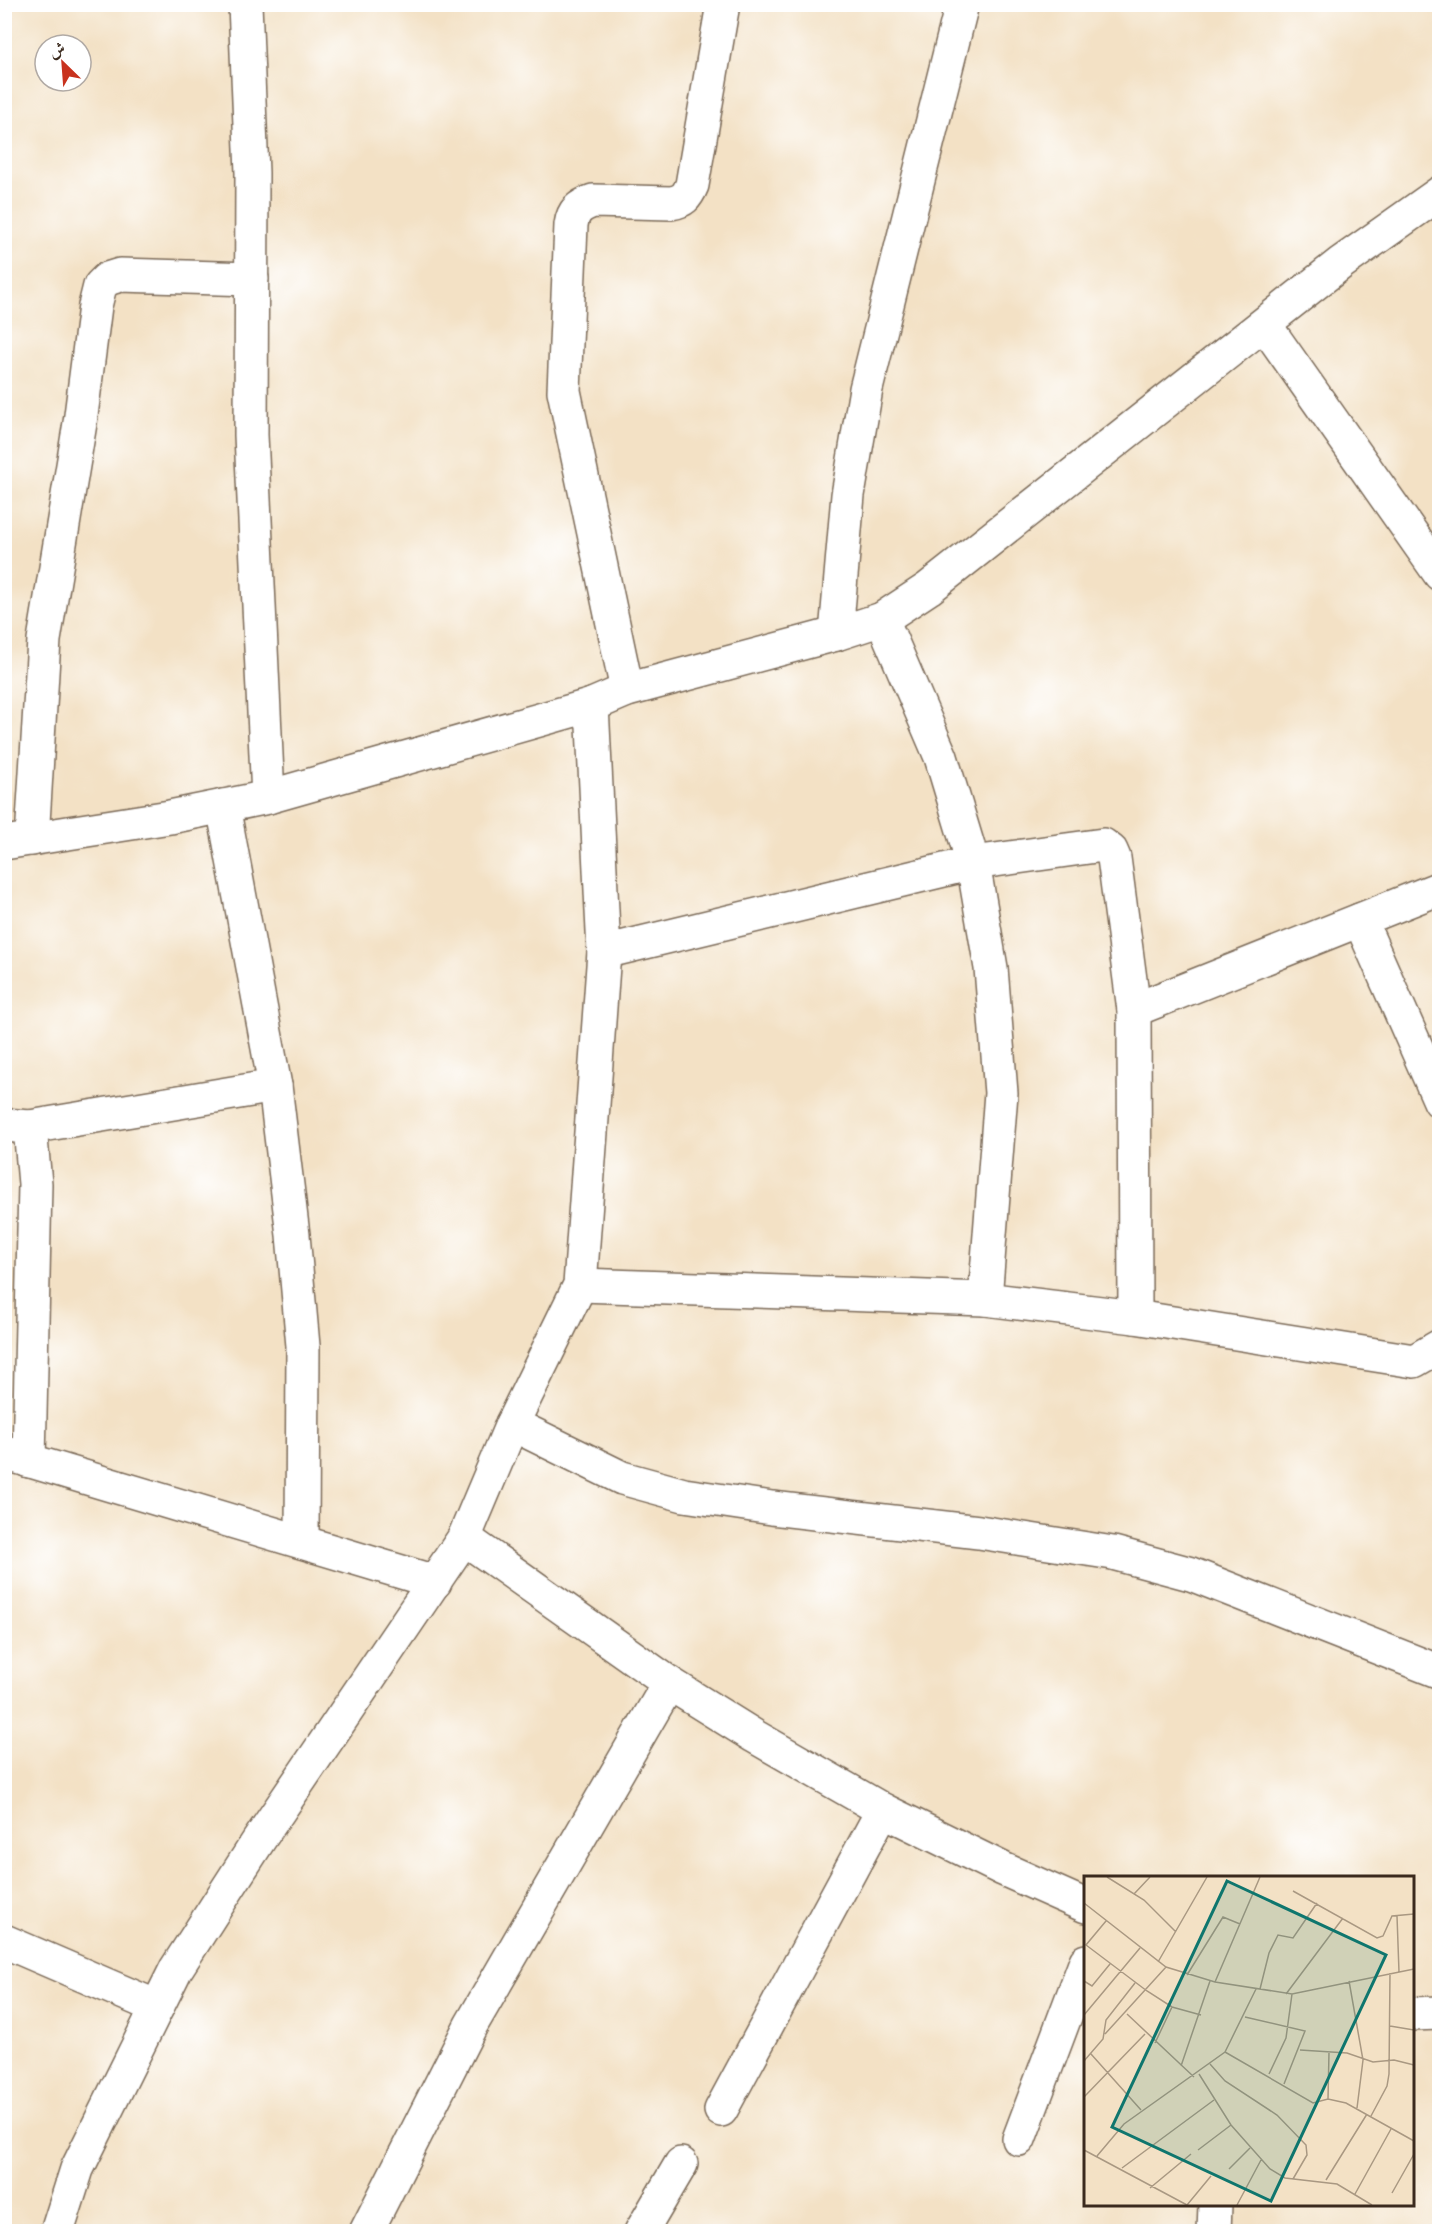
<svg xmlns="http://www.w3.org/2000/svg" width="1444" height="2236" font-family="'IM FELL DW Pica',Amiri,serif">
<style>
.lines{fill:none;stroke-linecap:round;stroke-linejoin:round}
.minor-casing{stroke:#7b6a58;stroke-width:36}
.minor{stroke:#fff;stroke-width:33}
.inset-road{fill:none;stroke:#a99882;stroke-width:1.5}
.view{fill:#0f766e;fill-opacity:0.15;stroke:#0f766e;stroke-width:3}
.inset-edge{fill:none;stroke:#3b2a1e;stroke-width:3}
</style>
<rect width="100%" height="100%" fill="#fff"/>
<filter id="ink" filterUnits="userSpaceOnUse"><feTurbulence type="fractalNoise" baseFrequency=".0167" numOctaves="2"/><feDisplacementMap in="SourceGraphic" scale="12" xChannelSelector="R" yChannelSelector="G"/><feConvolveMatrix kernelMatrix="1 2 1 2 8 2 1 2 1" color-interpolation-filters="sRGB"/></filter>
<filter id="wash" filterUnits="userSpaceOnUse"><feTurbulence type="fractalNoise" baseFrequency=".008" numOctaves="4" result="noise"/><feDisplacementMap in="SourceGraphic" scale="24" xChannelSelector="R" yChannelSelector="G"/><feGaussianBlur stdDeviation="1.35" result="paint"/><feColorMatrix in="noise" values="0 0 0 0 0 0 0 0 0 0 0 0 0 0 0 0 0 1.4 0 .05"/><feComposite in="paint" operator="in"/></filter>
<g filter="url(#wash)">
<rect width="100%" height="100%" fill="#f3e1c5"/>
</g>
<g filter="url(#ink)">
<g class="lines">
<g class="minor-casing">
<g id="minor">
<polyline points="245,4 252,173 251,435 268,797"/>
<polyline points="1265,325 1440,574"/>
<polyline points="882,619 941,757 973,863 991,968 1001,1093 985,1299"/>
<polyline points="836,634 848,495 866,389 962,4"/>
<path d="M627,690l-63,-299 7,-166c2,-14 8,-19 22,-24l78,2c12,-2 16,-6 21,-18l31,-181"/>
<polyline points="223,806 275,1086 293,1235 303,1346 302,1542"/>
<polyline points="32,839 44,640 80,423 95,306 100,286 107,279 120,275 252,279"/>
<polyline points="4,843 170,817 268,797 592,705 627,690 836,634 882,619 929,588 1341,263 1440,193"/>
<polyline points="1360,920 1440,1101"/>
<polyline points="604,952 973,863 1103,845 1111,851 1114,858 1134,1010 1135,1317"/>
<polyline points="1134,1010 1440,888"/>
<polyline points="4,1125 30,1127 275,1086"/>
<polyline points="580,1285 985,1299 1135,1317 1414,1361 1440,1346"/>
<polyline points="512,1424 622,1478 684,1495 772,1508 979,1532 1113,1553 1191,1574 1440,1672"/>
<polyline points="4,1453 435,1582"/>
<polyline points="29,1461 35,1184 30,1127"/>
<polyline points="464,1538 669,1683 754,1736 883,1810 1003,1869 1086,1906"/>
<polyline points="4,1941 157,2007"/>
<polyline points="1412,2014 1440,2013"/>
<polyline points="721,2110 883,1810"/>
<polyline points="1019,2139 1086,1961"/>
<polyline points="57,2232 77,2169 176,1969 259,1840 464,1538 512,1424 580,1285 604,952 592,705"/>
<polyline points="366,2232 471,2025 669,1683"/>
<polyline points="641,2232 681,2164"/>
<polyline points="1214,2232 1215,2204"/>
</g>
</g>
<use href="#minor" class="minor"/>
</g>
</g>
<g transform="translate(1084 1876)">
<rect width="330" height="330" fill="#f3e1c5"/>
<path class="inset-road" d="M23,1l37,23 32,32M209,15l84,47 6,-2 9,-20 22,-2M50,18l16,-17M0,27l82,64 49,15 77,12 122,-25M313,40l2,56M22,45l-20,24 61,46 25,16 29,8M74,86l49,-85M103,99l36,-58 17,7M0,105l8,5 18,-22M265,105l14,79 -6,48M131,106l45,-105M176,113l9,-36 9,-18 15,3 24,-35M202,118l57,-76M43,138l67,63M0,139l56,-67M161,141l60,14 -21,53M306,150l24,4M21,158l61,-67M71,167l17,-36M216,174l47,3 26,9 21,-2 20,5M141,176l88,51 15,-4 18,4 68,38M7,178l50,56M0,185l19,-22 3,-19 29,-37M126,188l15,17 52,34 29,30 1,10 -14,24M97,190l29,-85M115,198l32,51 39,44 15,9 52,6 35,21M185,198l17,-36 6,-44M0,221l61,-63M244,223l1,-47M287,240l16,-30 2,-12 1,-101M0,274l103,55M114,274l33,-25M13,280l27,-32 101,-72 31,-63M38,292l92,-68M145,293l21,-21M242,304l41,-66M66,312l41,-34M308,317l22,-39M271,318l36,-65M103,329l24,-29M153,329l24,-45"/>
<path class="view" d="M143,5l159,74 -115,246 -159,-74z"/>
<rect width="330" height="330" class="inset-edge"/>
</g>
<rect width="1444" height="2236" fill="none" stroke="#fff" stroke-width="24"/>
<g transform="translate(63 63) rotate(335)"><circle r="28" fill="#ffffff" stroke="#b1aaa5" stroke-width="1.5"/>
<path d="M0-4.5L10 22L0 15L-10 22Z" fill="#c8321e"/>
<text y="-9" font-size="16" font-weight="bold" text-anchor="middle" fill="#3b2a1e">ش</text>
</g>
</svg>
